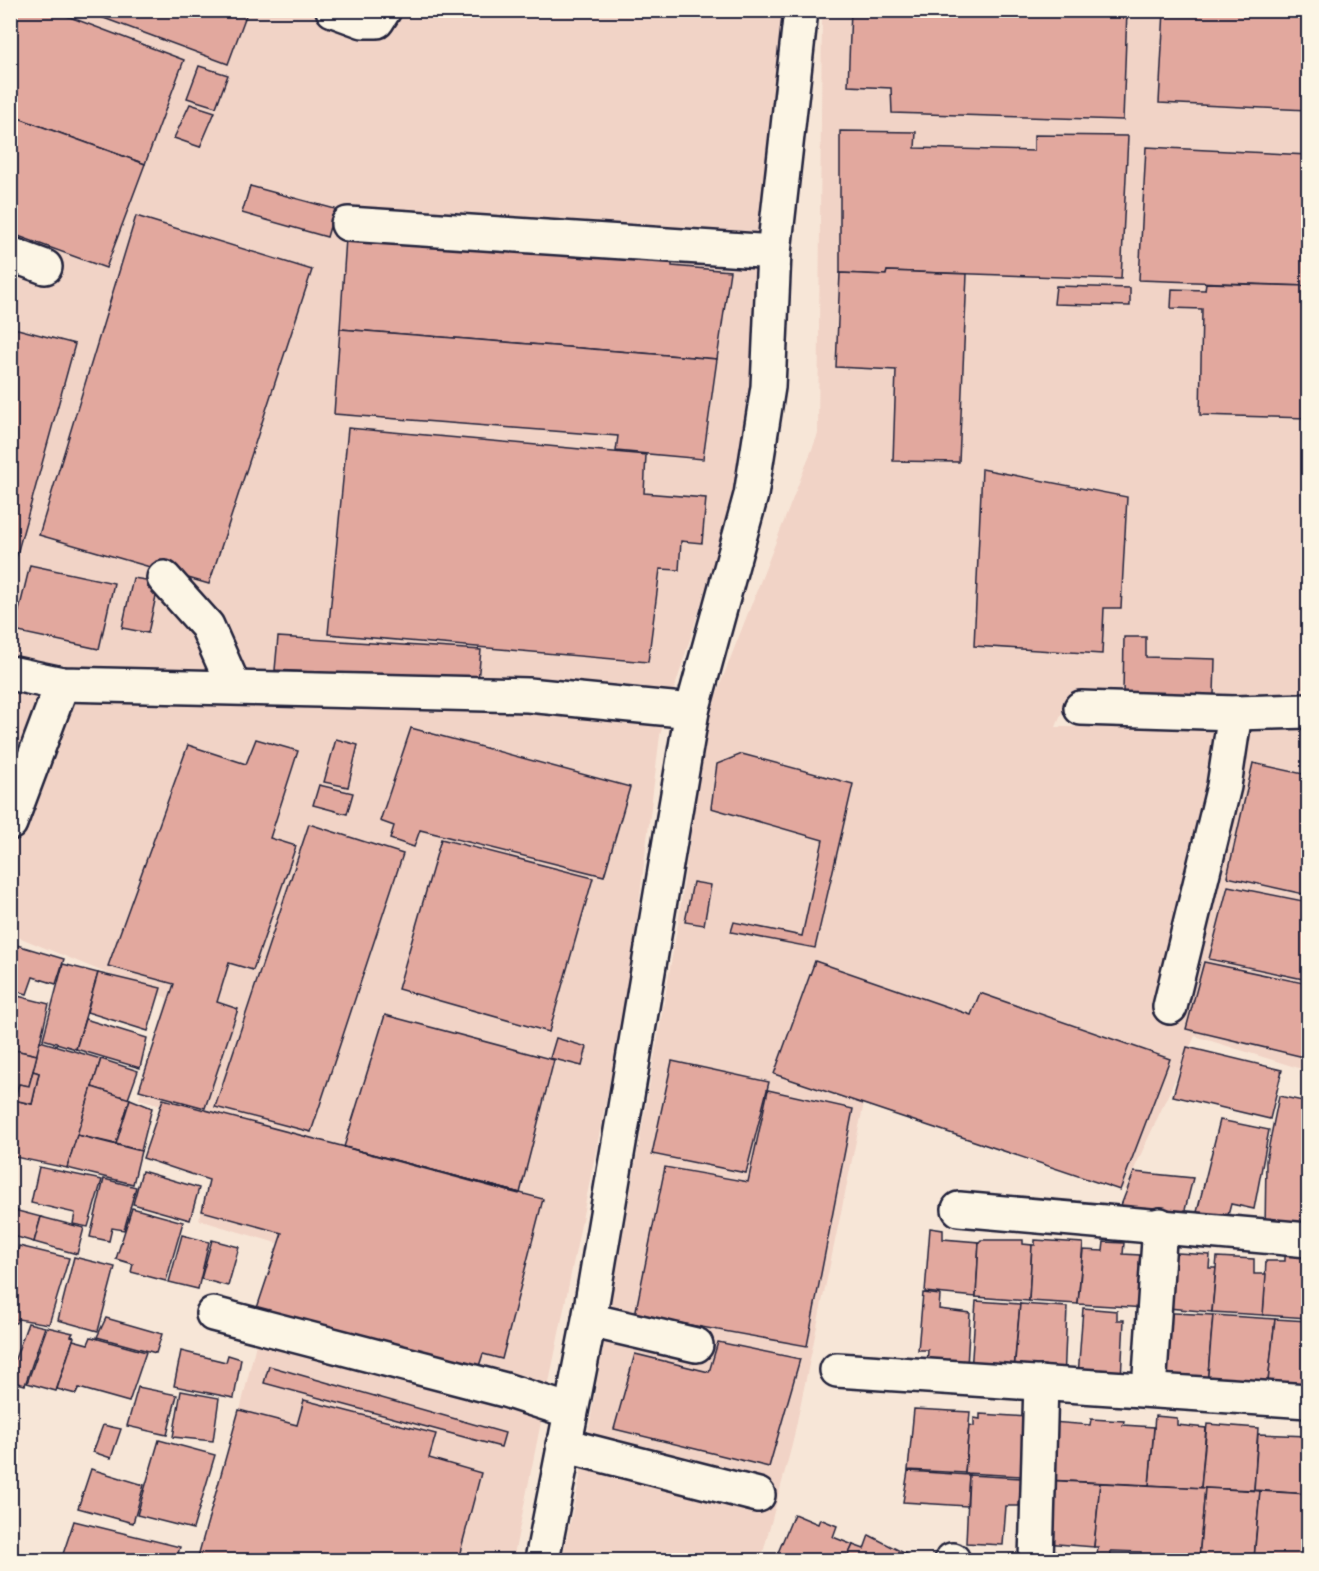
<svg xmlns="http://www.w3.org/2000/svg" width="1319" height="1571" font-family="'Shantell Sans',sans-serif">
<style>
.built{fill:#f1d3c6}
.building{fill:#e2a89e;stroke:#22223b;stroke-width:1.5}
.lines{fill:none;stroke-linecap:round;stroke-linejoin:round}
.minor-casing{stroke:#22223b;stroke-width:38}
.minor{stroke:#fcf5e5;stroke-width:33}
</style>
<rect width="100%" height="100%" fill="#f7e6d7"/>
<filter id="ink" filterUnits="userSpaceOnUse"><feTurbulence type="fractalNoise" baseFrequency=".0167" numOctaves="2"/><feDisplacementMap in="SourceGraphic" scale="12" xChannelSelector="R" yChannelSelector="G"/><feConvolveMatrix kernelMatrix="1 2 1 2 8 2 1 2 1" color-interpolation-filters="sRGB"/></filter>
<g filter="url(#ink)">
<g class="built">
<polygon points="10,11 798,11 780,242 740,480 660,735 628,993 513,1560 204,1560 280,1244 199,1220 210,1180 168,1107 139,1099 167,998 11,934"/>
<polygon points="822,11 1308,11 1308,701 1066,703 1056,727 1308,726 1308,1071 1195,1036 1125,1189 864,1103 792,1445 761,1560 562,1560 581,1472 678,923 707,718 818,434"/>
</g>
<g class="building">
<polygon points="10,10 51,10 184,60 145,164 10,115"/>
<polygon points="82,10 248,10 228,64"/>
<polygon points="851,10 1127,10 1123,120 892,113 891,88 848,86"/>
<polygon points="1164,10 1308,10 1308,110 1159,103"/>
<polygon points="199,66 228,75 216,107 187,98"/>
<polygon points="190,104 215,112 200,147 174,138"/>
<polygon points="10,115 145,164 106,268 10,233"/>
<polygon points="840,131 916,132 915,148 1034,151 1034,135 1128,136 1121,279 887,271 886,275 840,273"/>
<polygon points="1146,147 1308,155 1308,286 1139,280"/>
<polygon points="250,186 335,209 327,237 242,213"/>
<polygon points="136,216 312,270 209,584 39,535"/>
<polygon points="346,238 672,252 672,266 730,271 717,359 340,329"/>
<polygon points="887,271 967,274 959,462 893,461 896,370 836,367 840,273 886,275"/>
<polygon points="1206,283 1308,286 1308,418 1200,415 1202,309 1171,308 1172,289 1205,290"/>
<polygon points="1056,286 1130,288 1130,306 1054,304"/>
<polygon points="10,327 75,344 11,576 10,576"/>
<polygon points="340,329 717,359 703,459 616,451 618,436 334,414"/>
<polygon points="348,428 646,455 644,493 706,498 702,543 681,541 679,570 660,569 648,662 328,634"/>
<polygon points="982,469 1127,497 1121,608 1104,608 1102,654 974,646"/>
<polygon points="30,565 114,583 99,649 14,631"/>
<polygon points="133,578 159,582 148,633 122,628"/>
<polygon points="278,637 481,650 478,681 275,670"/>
<polygon points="1124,637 1146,637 1146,657 1215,659 1214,695 1123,694"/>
<polygon points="411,728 630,787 604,876 420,830 414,847 390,839 394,826 380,821"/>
<polygon points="256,739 298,751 270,838 296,846 253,970 229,963 217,1002 238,1009 205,1108 139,1090 174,984 108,966 188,745 246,764"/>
<polygon points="336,739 358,745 348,787 324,782"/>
<polygon points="742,754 853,784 815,948 731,932 734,922 802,936 823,840 711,808 717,764"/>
<polygon points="1253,763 1308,775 1308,895 1227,877"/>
<polygon points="319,785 353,793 347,814 313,805"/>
<polygon points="309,824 403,854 311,1132 215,1107"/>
<polygon points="441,839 593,878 549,1032 398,989"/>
<polygon points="693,882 711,885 704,925 685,922"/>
<polygon points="1228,886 1308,902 1308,980 1209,959"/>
<polygon points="10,943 64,959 56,984 33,977 27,994 10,989"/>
<polygon points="815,961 971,1015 980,993 1170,1059 1120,1190 774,1074"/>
<polygon points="1204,962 1308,984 1308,1058 1186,1029"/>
<polygon points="63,964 98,973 76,1049 43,1039"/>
<polygon points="98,973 161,988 148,1031 87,1012"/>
<polygon points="10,994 49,1004 37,1055 10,1049"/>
<polygon points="385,1015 554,1060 520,1193 344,1147"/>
<polygon points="85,1019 147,1038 140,1068 76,1049"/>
<polygon points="556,1038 587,1047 582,1066 550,1058"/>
<polygon points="40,1041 101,1059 67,1168 10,1156 10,1114 14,1100 32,1104 39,1073 33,1071"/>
<polygon points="1187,1047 1282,1070 1270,1119 1173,1096"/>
<polygon points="10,1049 37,1055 29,1086 19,1084 10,1114"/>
<polygon points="101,1059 138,1071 128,1099 92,1087"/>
<polygon points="672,1061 769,1082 746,1173 652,1154"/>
<polygon points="33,1071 39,1073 32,1104 14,1100 19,1084 29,1086"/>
<polygon points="92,1087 130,1099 116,1144 77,1135"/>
<polygon points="768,1090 853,1109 807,1346 635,1315 665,1167 748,1182"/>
<polygon points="1279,1096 1308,1102 1308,1234 1265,1230 1266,1160"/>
<polygon points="130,1099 152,1108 141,1151 116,1144"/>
<polygon points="163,1099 543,1199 502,1359 483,1354 475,1378 252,1323 282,1233 202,1211 209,1180 143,1158"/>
<polygon points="1220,1120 1269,1130 1254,1209 1231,1204 1224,1230 1193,1228"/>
<polygon points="77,1135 141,1151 133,1184 67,1168"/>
<polygon points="344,1147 520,1193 519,1194"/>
<polygon points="39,1167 102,1180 88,1227 73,1224 75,1213 31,1203"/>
<polygon points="142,1171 199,1188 190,1220 133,1204"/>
<polygon points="1134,1172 1193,1178 1181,1226 1116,1218"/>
<polygon points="104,1179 136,1187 124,1230 112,1228 109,1241 90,1237"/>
<polygon points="132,1208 183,1222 166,1281 131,1272 133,1264 116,1259"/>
<polygon points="10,1209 41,1217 34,1242 10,1235"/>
<polygon points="41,1217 84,1228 77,1254 34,1242"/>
<polygon points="930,1228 943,1230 943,1239 979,1242 976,1297 925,1292"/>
<polygon points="182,1235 209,1242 198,1289 169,1282"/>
<polygon points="212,1240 239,1247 228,1286 201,1279"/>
<polygon points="981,1240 1023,1240 1023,1244 1032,1245 1029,1301 976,1297 979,1242"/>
<polygon points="1035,1240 1083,1243 1078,1304 1029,1301 1032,1245 1035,1245"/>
<polygon points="1104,1242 1124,1243 1123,1254 1140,1255 1139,1265 1154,1265 1147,1308 1078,1304 1083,1250 1103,1251"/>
<polygon points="19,1246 69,1258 49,1324 18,1319 16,1323 10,1322 10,1280"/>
<polygon points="1161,1252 1210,1255 1209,1268 1216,1268 1212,1312 1157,1307"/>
<polygon points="1285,1255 1308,1256 1308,1318 1263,1315 1266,1261 1285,1261"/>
<polygon points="74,1257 115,1267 98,1331 58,1320"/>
<polygon points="1217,1257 1254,1259 1254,1274 1266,1274 1263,1315 1212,1312"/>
<polygon points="923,1293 940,1295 939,1309 970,1313 967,1367 927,1365 928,1350 918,1350"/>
<polygon points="976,1301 1020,1304 1013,1380 971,1371"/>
<polygon points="1020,1304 1067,1307 1064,1382 1014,1372"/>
<polygon points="1083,1308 1117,1311 1117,1320 1124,1320 1121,1379 1078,1376"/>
<polygon points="1155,1312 1213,1315 1207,1386 1150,1381"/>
<polygon points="1213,1315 1275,1319 1267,1391 1207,1386"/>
<polygon points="106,1318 162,1334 156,1353 97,1337"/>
<polygon points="1275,1319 1308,1321 1308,1398 1267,1391"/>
<polygon points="28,1323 45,1327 25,1385 10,1381 10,1373"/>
<polygon points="47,1327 73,1333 71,1336 74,1337 56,1391 27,1383"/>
<polygon points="91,1337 146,1352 129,1402 79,1388 76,1394 57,1389 73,1340 88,1344"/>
<polygon points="718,1342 800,1359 769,1467 614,1429 635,1354 709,1372"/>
<polygon points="181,1351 226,1362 228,1355 241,1359 234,1398 174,1386"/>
<polygon points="269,1366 505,1433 501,1447 264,1383"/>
<polygon points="138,1387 177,1395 167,1435 127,1426"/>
<polygon points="181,1391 219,1398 213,1441 173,1437"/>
<polygon points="304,1400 436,1434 429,1458 481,1473 458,1560 197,1560 239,1410 297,1425"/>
<polygon points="914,1409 970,1412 965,1473 908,1470"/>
<polygon points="980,1414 1027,1417 1021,1476 965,1473 969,1425 974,1426 974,1418 980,1419"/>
<polygon points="1155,1416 1177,1418 1177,1425 1206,1428 1201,1488 1149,1485"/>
<polygon points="1091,1419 1124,1421 1123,1425 1154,1427 1149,1485 1047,1480 1052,1422 1090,1425"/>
<polygon points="1207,1424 1258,1428 1254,1490 1201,1488"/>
<polygon points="103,1425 121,1429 111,1458 93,1452"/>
<polygon points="1258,1434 1308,1436 1308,1494 1254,1490"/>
<polygon points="159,1440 215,1455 193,1529 137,1515"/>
<polygon points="91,1469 144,1485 133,1523 78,1508"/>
<polygon points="908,1471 969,1475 967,1506 903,1502"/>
<polygon points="969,1475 1021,1478 1019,1506 1006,1506 1003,1545 966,1543"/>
<polygon points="1041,1480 1100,1483 1094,1547 1045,1543"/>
<polygon points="1100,1483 1205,1488 1199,1560 1158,1556 1158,1560 1141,1560 1141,1552 1111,1551 1110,1560 1096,1560 1098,1547 1094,1547"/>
<polygon points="1205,1488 1260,1491 1254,1558 1199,1560"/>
<polygon points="1260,1491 1308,1494 1308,1555 1305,1555 1304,1560 1254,1560"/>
<polygon points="794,1514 818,1524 820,1519 837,1526 833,1537 853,1545 846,1560 775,1560"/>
<polygon points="74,1521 180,1547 176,1560 61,1560"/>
<polygon points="869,1535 912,1557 911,1560 846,1560 853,1545 864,1549"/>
</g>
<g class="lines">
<g class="minor-casing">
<g id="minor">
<polyline points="333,10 363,21 377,21 384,10"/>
<polyline points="348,224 774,252"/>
<polyline points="10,254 45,267"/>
<polyline points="164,578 207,626 234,687"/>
<polyline points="10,673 62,684 528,695 692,711"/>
<polyline points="1081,708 1235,713 1308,711"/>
<polyline points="10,823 62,684"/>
<polyline points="1170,1007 1224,786 1235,713"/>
<polyline points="959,1209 1308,1240"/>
<polyline points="213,1314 505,1390 570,1411"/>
<polyline points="589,1320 696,1345"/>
<polyline points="837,1370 1308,1401"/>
<polyline points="1149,1390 1160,1225"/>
<polyline points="563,1445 758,1495"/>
<polyline points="542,1560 589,1320 692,711 751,495 768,387 774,252 801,10"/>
<polyline points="952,1560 953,1560"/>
<polyline points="1036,1560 1041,1383"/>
</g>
</g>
<use href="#minor" class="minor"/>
</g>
</g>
<rect width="1319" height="1571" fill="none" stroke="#fcf5e5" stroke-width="36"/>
<rect x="18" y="18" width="1283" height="1535" fill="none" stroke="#22223b" stroke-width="2" filter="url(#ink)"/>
</svg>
